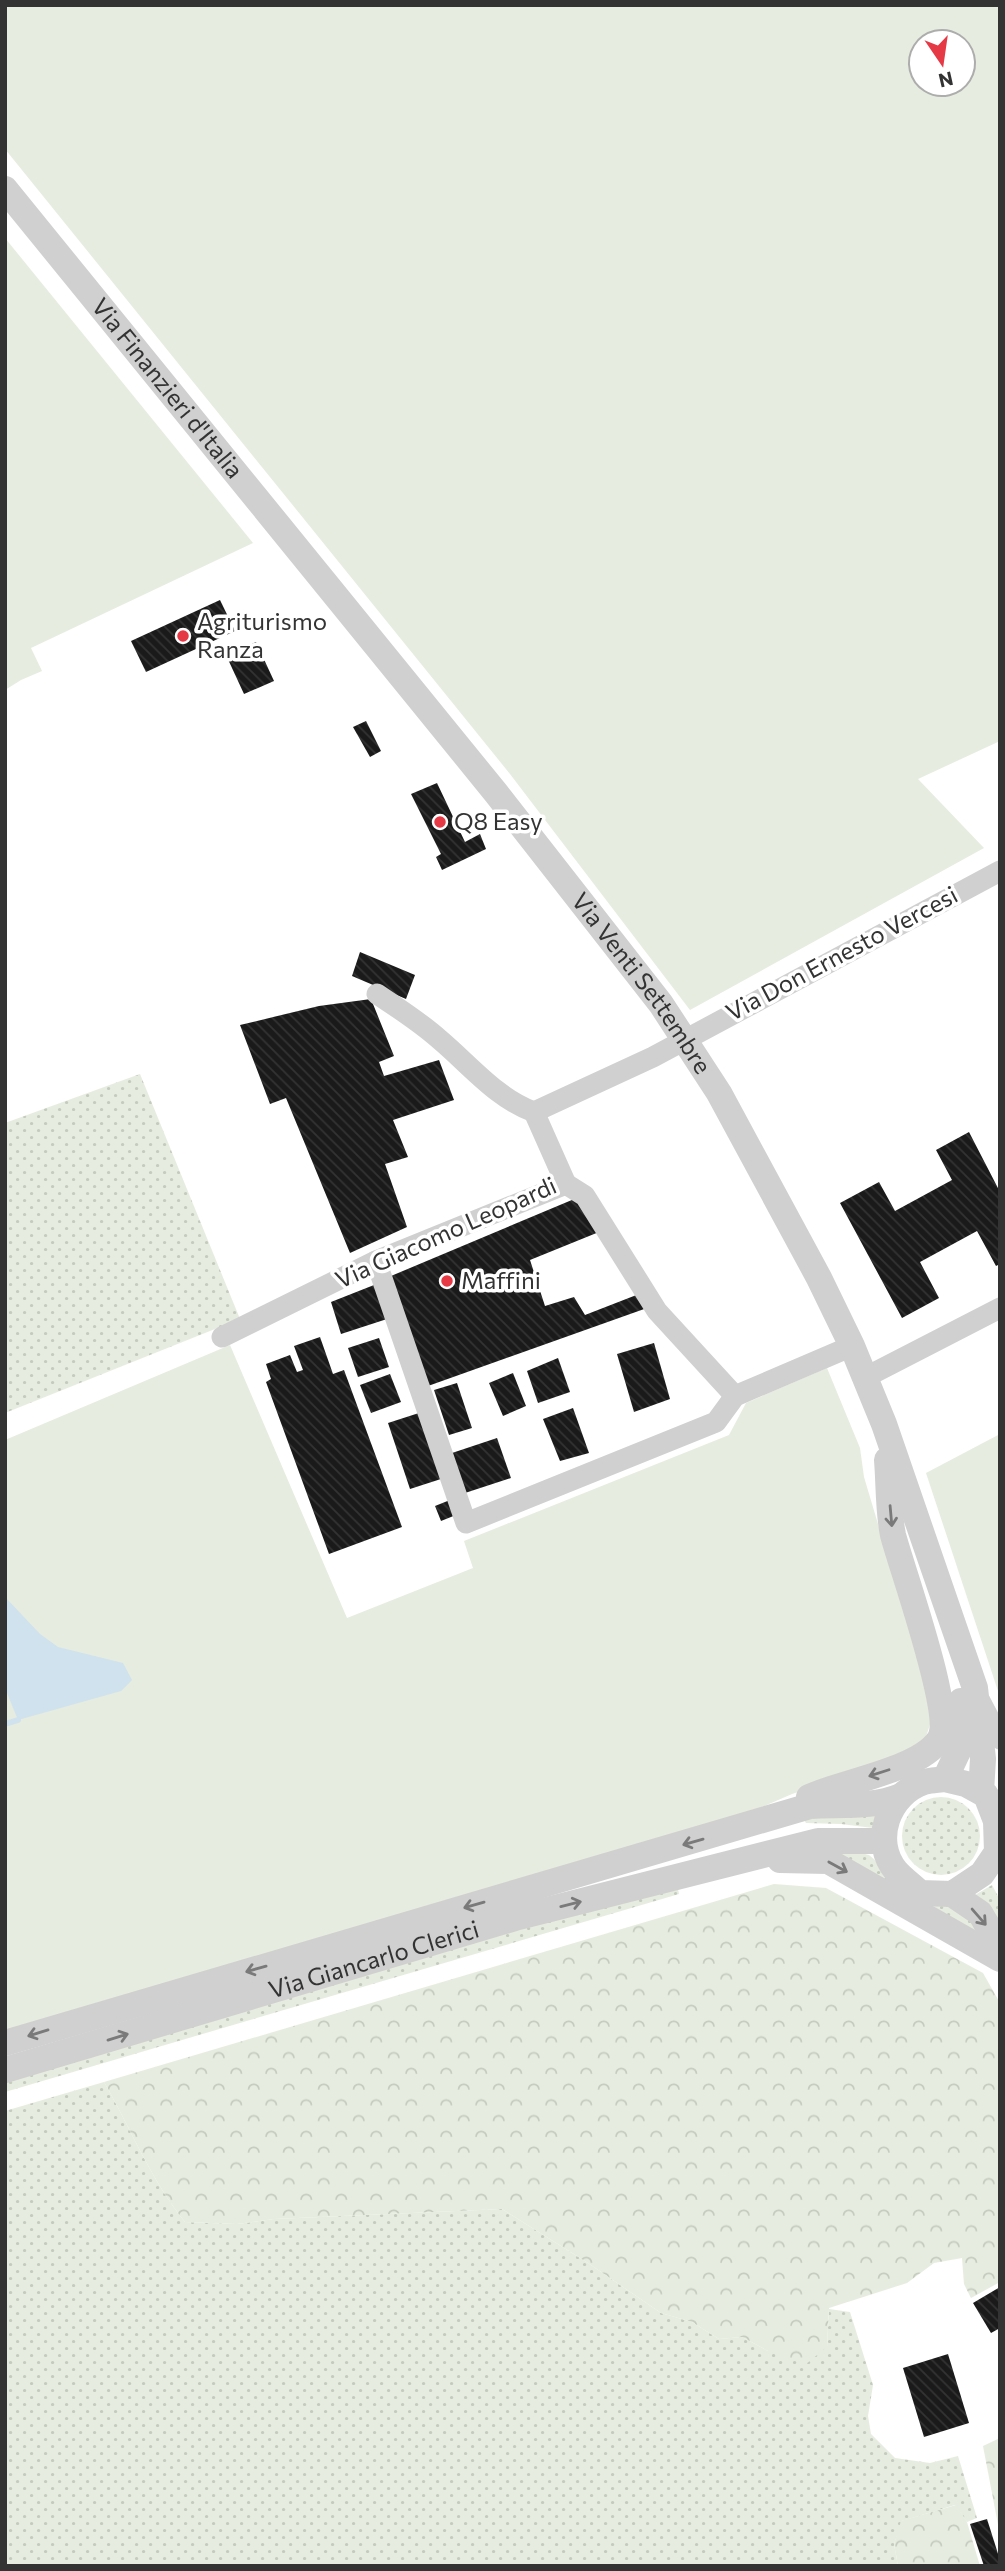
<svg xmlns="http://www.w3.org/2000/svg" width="1005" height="2571" font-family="Commissioner,sans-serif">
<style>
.grass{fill:url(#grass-dots)}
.forest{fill:url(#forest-crowns)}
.green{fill:#e6ecdf;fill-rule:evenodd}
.water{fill:#cfe2ee}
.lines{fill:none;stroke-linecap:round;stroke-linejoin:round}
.stream{stroke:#cfe2ee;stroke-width:6}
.building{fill:url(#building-back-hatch)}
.minor{stroke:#d0d0d0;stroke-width:21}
.tertiary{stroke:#d0d0d0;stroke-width:26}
.oneway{stroke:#7a7a7a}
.poi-dot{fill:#e63946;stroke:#fff;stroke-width:2.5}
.labels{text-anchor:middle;stroke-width:7;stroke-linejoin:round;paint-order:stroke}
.street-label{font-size:24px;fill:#333;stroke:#fff}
.poi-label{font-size:24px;fill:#333;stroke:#fff;text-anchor:start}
</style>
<defs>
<pattern id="grass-dots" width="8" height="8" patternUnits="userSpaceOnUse" patternTransform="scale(1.75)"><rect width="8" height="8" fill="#e6ecdf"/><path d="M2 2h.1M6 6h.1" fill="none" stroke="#c6cbc0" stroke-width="1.8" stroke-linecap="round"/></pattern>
<pattern id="forest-crowns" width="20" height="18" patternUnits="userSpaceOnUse" patternTransform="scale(1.75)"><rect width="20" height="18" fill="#e6ecdf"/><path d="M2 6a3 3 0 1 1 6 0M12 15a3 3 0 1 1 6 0" fill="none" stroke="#c6cbc0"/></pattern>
<pattern id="building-back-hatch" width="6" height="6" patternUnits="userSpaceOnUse" patternTransform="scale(1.75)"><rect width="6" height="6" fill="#1a1a1a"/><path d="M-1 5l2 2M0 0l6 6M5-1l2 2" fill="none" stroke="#333"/></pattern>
</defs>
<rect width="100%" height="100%" fill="#fff"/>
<g class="grass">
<polygon points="140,1074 240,1319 5,1413 5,1123"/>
<circle cx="941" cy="1836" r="39"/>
<polygon points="876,1813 873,1828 841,1824 806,1823 803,1818"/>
<polygon points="838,1847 869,1855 875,1860 892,1886 823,1848"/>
<polygon points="992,1885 1000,1900 1000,1925 970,1898"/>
<polygon points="678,1889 679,1894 5,2092 5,2074 520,1921"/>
<polygon points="931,1905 952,1905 995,1944"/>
<path d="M104,2082c27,47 47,98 81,140l52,2 37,-5 228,-10 86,54 73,50 31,9 27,17 23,-2 26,14 59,-4 2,-38 21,3 23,73 -5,31 3,18 24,24 35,5 28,-7 19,62 -10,4 -12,-17 -53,16 -8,23 4,22h-893v-455z"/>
</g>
<g class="forest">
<path d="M774,1884l52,4 157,85 17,30v279l-29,16 -7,-14 -2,-26 -28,5 -27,20 -78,25 -2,39 -21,17 -38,-13 -26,-14 -23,2 -27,-17 -31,-9 -73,-50 -86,-54 -228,10 -37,5 -52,-2c-34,-42 -54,-93 -81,-140z"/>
<polygon points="1000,2438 1000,2535 983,2446"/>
<polygon points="956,2505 967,2522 980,2566 898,2566 894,2544 901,2521"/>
</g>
<g class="green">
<path d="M5,5h995v736l-82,38 66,69 -294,162 -180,-236 -505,-625zM963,42v42h-42v-42z"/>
<polygon points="5,238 253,543 31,648 42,671 21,680 5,690"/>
<polygon points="230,1345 347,1618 473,1568 464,1541 729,1435 746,1403 827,1368 860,1448 864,1477 934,1712 924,1743 905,1756 792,1794 718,1826 5,2036 5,1440"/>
<polygon points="1000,1434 1000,1697 926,1473"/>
</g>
<polygon class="water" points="5,1597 40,1634 58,1647 123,1663 132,1680 121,1691 18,1720 5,1688"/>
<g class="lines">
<polyline class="stream" points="5,1724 18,1720"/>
</g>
<g class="building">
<polygon points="220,600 235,631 146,672 131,641"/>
<polygon points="256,642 274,681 244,694 226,655"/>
<polygon points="366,721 381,751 370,757 353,727"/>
<polygon points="437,783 465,842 480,834 486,849 442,870 436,857 441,854 411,794"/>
<polygon points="360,952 415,975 406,999 352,976"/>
<polygon points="371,999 394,1056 379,1062 384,1076 439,1060 454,1100 393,1120 408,1157 385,1164 407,1227 350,1253 286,1098 270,1104 240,1025 319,1006"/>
<polygon points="969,1132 1000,1192 1000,1264 996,1266 977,1231 920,1262 939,1298 902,1318 840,1203 879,1182 895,1211 952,1180 936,1150"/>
<polygon points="579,1197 599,1232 530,1260 545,1306 574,1297 585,1315 639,1294 647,1308 428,1386 391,1276"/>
<polygon points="374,1285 387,1319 341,1334 331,1302"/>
<polygon points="320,1337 333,1374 344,1370 402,1527 329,1554 266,1382 271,1379 266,1364 290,1355 297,1372 303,1370 294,1346"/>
<polygon points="379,1338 389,1367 358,1377 348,1348"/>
<polygon points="654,1343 670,1399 634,1412 617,1354"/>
<polygon points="558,1358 570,1392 538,1403 527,1371"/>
<polygon points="513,1373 526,1406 503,1416 489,1383"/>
<polygon points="390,1374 401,1402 371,1413 360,1385"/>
<polygon points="457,1383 472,1428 449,1435 434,1390"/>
<polygon points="573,1408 589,1453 560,1461 543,1419"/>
<polygon points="422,1412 444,1478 410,1489 388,1423"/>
<polygon points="497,1438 511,1478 465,1493 452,1453"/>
<polygon points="450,1500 456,1515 441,1521 435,1506"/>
<polygon points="1000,2287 1000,2328 991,2333 973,2303"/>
<polygon points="948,2354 969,2423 924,2437 903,2368"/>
<polygon points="987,2519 1000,2560 1000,2566 984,2566 970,2524"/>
</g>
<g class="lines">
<g class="minor">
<path d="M377,994c21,14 43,28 62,45 31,26 57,59 95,73"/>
<polyline points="534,1112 653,1057 1000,871"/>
<polyline points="566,1184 585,1196 657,1311 735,1396"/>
<polyline points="376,1261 466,1523 716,1422 735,1396 852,1346"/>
<polyline points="222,1337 376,1261 566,1184 534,1112"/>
<polyline points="866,1377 1000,1308"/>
<polyline points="980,1701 1000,1739"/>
</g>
<g class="tertiary">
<path id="s1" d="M5,189l491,604 165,211 58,89 100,185 33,68 32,78 91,264 8,71 -2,33"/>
<path d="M945,1779l21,5 20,11 10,26 1,31 -15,22 -30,20 -32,-1c-7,-7 -17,-14 -24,-22 -25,-30 -8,-77 28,-89 6,-2 15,-2 21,-3z"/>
<polyline points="945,1779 962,1743 961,1701"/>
<path d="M809,1797c33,-15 110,-27 130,-57 16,-25 -37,-170 -46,-205 -5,-24 -4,-51 -6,-75"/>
<polyline points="780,1860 828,1861 1000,1959"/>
<polyline points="952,1894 980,1913 1000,1947"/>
<path d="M5,2043l805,-237c30,-2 63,2 91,-10"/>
<path id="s2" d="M5,2070l510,-152 303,-77h65"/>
</g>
</g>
<defs><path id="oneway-shaft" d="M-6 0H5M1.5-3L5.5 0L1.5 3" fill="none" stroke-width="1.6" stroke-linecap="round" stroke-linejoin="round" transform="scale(1.75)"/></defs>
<g class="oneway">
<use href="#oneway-shaft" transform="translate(891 1516) rotate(85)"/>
<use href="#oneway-shaft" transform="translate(879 1773) rotate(162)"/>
<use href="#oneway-shaft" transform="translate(693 1842) rotate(164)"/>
<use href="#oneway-shaft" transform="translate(838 1867) rotate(29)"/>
<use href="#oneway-shaft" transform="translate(571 1904) rotate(-14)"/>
<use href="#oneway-shaft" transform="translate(474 1905) rotate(164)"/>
<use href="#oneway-shaft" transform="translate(979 1917) rotate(49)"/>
<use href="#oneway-shaft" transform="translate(256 1969) rotate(164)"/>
<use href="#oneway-shaft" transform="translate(38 2033) rotate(163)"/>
<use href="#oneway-shaft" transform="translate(118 2037) rotate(-17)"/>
</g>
<g class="poi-dot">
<circle cx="183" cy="636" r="7"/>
<circle cx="440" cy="822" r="7"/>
<circle cx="447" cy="1281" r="7"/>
</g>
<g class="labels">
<g class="street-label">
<text dy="8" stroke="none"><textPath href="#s1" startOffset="257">Via Finanzieri d'Italia</textPath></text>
<text transform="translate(842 954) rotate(-28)" y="8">Via Don Ernesto Vercesi</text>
<text dy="8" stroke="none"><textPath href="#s1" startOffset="1018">Via Venti Settembre</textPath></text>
<text transform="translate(446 1233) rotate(-24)" y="8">Via Giacomo Leopardi</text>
<text dy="8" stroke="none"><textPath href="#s2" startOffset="385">Via Giancarlo Clerici</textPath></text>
</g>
<g class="poi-label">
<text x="197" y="630">Agriturismo<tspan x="197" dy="28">Ranza</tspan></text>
<text x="454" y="830">Q8 Easy</text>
<text x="461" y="1289">Maffini</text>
</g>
</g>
<rect width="1005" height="2571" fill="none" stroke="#333333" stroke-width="14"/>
<g transform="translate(942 63) rotate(167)"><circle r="33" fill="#ffffff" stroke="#adadad" stroke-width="2"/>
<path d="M0-5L12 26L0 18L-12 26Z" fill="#e63946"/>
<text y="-10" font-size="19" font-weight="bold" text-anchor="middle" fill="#333333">N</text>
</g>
</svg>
